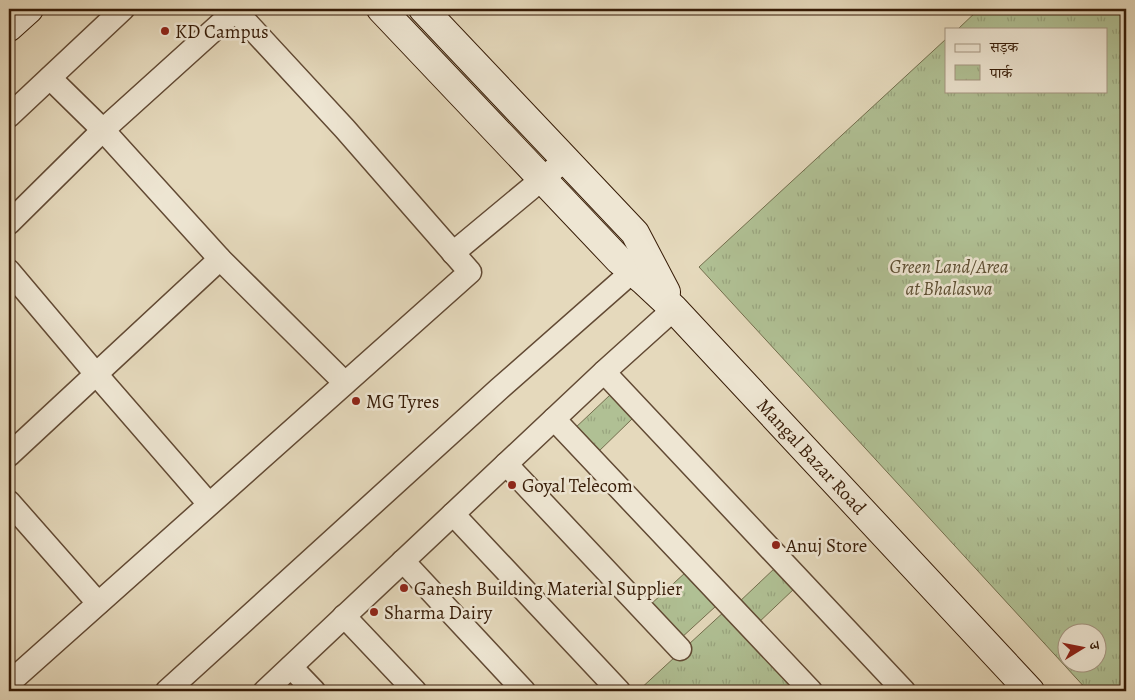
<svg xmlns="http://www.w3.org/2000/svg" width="1135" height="700" font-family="Alegreya,'Noto Serif Devanagari',serif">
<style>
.park{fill:url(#park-tufts);stroke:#736e4d;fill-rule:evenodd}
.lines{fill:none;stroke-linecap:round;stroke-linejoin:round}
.street-casing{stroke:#624a34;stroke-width:25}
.secondary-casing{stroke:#361b06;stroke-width:30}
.street{stroke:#eee6d3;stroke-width:22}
.secondary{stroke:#eee6d3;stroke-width:28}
.poi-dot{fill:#8f2418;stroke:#eee6d3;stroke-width:2}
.labels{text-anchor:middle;stroke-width:5;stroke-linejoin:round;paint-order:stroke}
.poi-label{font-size:19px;fill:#361b06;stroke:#eee6d3;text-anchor:start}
.park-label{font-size:19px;font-style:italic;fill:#5b4d31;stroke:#eee6d3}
.street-label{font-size:19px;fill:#361b06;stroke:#eee6d3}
</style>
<defs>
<pattern id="park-tufts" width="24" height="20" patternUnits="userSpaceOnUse" patternTransform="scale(1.25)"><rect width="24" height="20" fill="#b0c094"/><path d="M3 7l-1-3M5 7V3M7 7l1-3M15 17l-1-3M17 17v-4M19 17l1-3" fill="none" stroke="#98a47e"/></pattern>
</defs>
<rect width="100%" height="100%" fill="#e5d9bc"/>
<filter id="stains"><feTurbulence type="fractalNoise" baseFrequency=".004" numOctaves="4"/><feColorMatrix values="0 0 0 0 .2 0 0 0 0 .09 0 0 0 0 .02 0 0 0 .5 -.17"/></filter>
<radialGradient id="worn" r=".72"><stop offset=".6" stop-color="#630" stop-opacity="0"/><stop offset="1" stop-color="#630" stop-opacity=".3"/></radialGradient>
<g class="park">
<path d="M979,9h147v682h-38l-389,-424 247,-228v52h160v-62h-148zM1068,632h30v30h-30z"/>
<polygon points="610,395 632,419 596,454 573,430"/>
<polygon points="776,567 795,588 756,625 737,604"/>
<polygon points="686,572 716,606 680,639 650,605"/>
<polygon points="726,610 798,691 638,691"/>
</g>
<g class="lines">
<g class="street-casing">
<g id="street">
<polyline points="50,78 103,130 220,259 345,383"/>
<polyline points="9,116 123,9"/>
<polyline points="9,223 103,130 237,9"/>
<polyline points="453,253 565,160"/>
<polyline points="9,271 96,374 209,504"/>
<polyline points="604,372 904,691"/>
<polyline points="554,419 811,691"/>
<polyline points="9,455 220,259"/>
<polyline points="506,464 680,649"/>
<polyline points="9,502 98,603"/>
<polyline points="453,514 619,691"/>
<polyline points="403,561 524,691"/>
<polyline points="344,616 415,691"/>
<polyline points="291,667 314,691"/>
<polyline points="9,683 470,272 345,129 235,10"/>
<polyline points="167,691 499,389 633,271"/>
<polyline points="265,691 604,372 674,309"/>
</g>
</g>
<g class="secondary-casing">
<g id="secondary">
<polyline points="381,9 619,260 644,281 674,309 1030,691"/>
<polyline points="423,9 635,233 666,292"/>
<polyline points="9,27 29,9"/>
</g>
</g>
<use href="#street" class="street"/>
<use href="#secondary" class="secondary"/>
</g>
<g class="poi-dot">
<circle cx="165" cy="31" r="5"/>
<circle cx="356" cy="401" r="5"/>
<circle cx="512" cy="485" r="5"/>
<circle cx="776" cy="545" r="5"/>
<circle cx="404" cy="588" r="5"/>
<circle cx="374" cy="612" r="5"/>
</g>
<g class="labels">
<g class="poi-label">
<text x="175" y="38">KD Campus</text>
<text x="366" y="408">MG Tyres</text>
<text x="522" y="492">Goyal Telecom</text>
<text x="786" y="552">Anuj Store</text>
<text x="414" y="595">Ganesh Building Material Supplier</text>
<text x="384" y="619">Sharma Dairy</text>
</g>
<g class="park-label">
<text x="949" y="273">Green Land/Area<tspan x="949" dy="22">at Bhalaswa</tspan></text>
</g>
<g class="street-label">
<text transform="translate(812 456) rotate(47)" y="7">Mangal Bazar Road</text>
</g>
</g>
<rect width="1135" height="700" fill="none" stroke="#e5d9bc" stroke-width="30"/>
<rect x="10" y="10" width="1115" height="680" fill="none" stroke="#361b06" stroke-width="2.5"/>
<rect x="15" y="15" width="1105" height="670" fill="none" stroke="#361b06"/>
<rect x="945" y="28" width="162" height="65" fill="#eee6d3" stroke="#a49581"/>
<rect x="955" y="44" width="25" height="8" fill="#eee6d3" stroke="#a49581"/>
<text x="990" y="52" font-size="15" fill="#361b06">सड़क</text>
<rect x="955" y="65" width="25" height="15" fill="url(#park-tufts)" stroke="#a49581"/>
<text x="990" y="78" font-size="15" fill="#361b06">पार्क</text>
<g transform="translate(1082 648) rotate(80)"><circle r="24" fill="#eee6d3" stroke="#a49581"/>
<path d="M0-4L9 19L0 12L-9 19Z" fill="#8f2418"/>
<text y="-8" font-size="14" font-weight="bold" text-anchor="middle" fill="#361b06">उ</text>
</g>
<rect width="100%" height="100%" filter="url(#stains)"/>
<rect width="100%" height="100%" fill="url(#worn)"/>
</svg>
